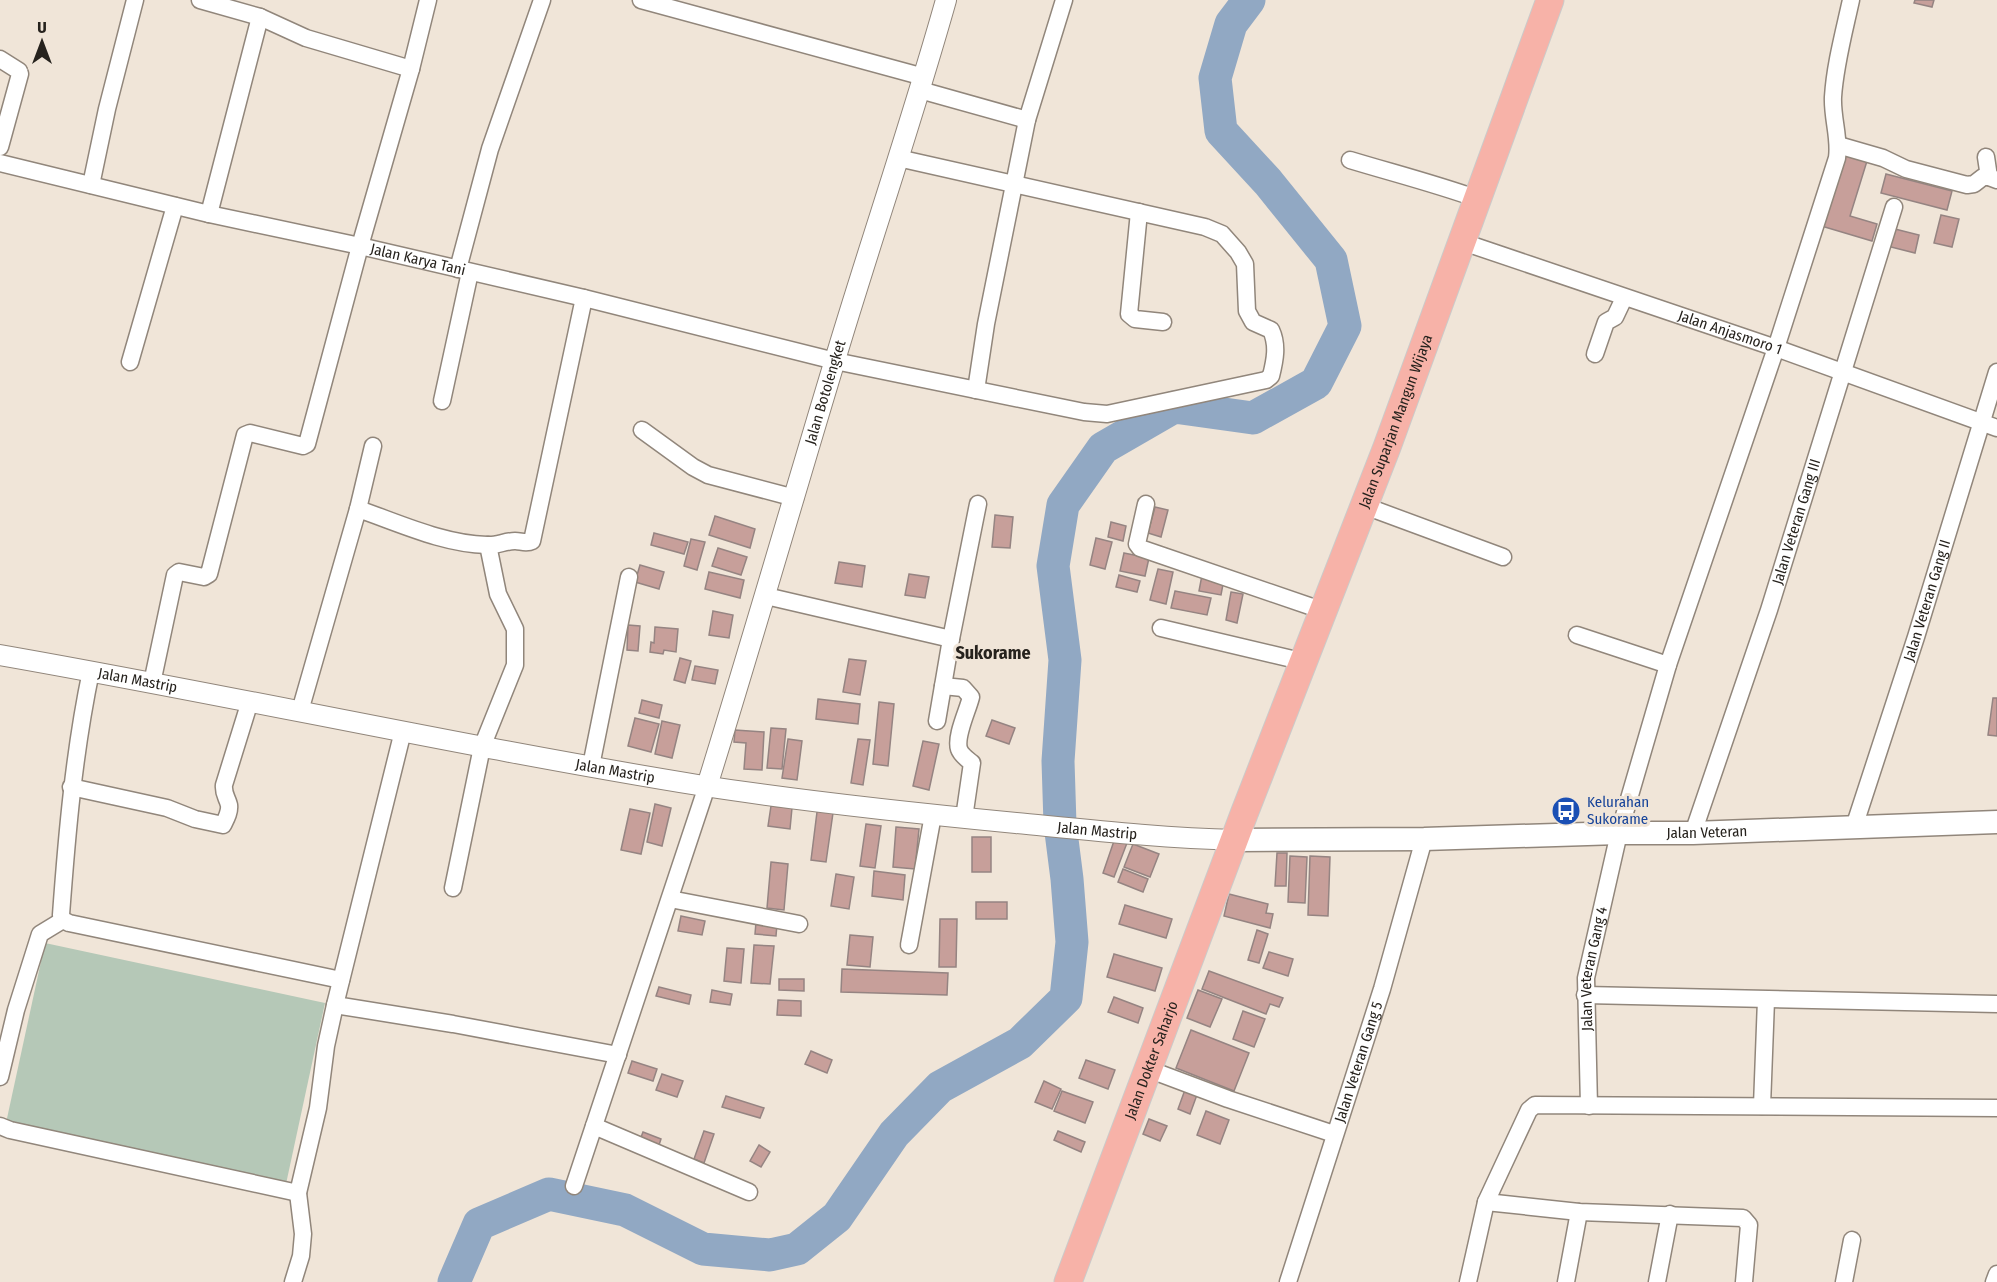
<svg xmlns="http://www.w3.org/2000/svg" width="1997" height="1282" font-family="'Fira Sans Condensed',sans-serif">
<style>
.green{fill:#b5c8b7}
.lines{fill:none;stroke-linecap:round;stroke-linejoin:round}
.river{stroke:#91a8c3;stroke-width:33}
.building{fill:#c79f9a;stroke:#958482;stroke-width:1.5}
.minor-casing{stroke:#91867b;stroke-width:19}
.tertiary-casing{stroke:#91867b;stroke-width:22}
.secondary-casing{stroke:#91867b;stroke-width:25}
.trunk-casing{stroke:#cbcac9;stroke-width:29}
.minor{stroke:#fff;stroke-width:16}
.tertiary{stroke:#fff;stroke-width:20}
.secondary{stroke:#fff;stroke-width:22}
.trunk{stroke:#f7b2a8;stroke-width:27}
.labels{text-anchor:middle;stroke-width:6;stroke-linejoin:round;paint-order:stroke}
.street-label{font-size:15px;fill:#26221d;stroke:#f0e5d8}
.transit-label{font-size:15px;fill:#164399;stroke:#f0e5d8;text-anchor:start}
.quarter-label{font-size:18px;font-weight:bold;fill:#26221d;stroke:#f0e5d8}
</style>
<rect width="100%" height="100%" fill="#f0e5d8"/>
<polygon class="green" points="45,943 325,1003 286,1184 6,1123"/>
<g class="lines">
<polyline class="river" points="454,1282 479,1224 549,1194 625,1210 703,1249 770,1255 797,1249 837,1217 894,1134 940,1087 1020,1043 1066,998 1072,942 1067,879 1060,824 1058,761 1065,660 1053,566 1063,505 1103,448 1174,407 1253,418 1316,383 1345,326 1331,260 1268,182 1221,131 1215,78 1231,24 1249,0"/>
</g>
<g class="building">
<polygon points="1915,0 1934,0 1932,7 1914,3"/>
<polygon points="1840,153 1867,161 1850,216 1877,224 1872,241 1818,225"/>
<polygon points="1886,174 1952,191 1947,210 1881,193"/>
<polygon points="1941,215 1959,219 1952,247 1934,243"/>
<polygon points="1891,228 1919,235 1915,253 1887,246"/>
<polygon points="1155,507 1168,510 1161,537 1148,533"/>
<polygon points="995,515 1013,517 1010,548 992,547"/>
<polygon points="715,516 755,529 750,548 709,535"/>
<polygon points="1111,522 1126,526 1123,541 1108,537"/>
<polygon points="654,533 688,542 684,554 651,545"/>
<polygon points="1096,538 1112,542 1105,569 1090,565"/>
<polygon points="691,539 705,542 697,570 684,566"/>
<polygon points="718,548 747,557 741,575 712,566"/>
<polygon points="1124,553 1149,558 1145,576 1120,571"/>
<polygon points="839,562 865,566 862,587 835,583"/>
<polygon points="640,565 664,572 659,589 635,582"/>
<polygon points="1158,569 1173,572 1166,604 1150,600"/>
<polygon points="709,572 744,580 740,598 705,589"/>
<polygon points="909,574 929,577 925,598 905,595"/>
<polygon points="1119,575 1140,581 1137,592 1116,587"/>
<polygon points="1202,575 1224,579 1221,595 1199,591"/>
<polygon points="1175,591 1211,598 1207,615 1171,608"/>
<polygon points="1231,592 1243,594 1237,623 1226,620"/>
<polygon points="713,611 733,615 729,638 709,635"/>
<polygon points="628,625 640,626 638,651 627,650"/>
<polygon points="655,627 678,629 676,652 664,650 663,654 650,652 651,642 654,643"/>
<polygon points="680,658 691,661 685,683 674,680"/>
<polygon points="849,659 866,661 860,695 843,692"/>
<polygon points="695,666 718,670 715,684 692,680"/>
<polygon points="1993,698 1997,698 1997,736 1988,735"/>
<polygon points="818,699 860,704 858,724 816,719"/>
<polygon points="642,700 662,705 659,718 639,713"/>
<polygon points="879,702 894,704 888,766 873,764"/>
<polygon points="635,718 659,724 651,752 628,746"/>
<polygon points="992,720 1015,728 1009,744 986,736"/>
<polygon points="662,721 680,725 672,758 655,754"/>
<polygon points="771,728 786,729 782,769 767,768"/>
<polygon points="735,730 764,732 762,770 744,769 746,743 734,742"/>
<polygon points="788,739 802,741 797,780 782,778"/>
<polygon points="858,739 870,740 863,785 851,783"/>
<polygon points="923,741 939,744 929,790 913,786"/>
<polygon points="655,804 671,808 662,846 647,842"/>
<polygon points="818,804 834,806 826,862 811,860"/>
<polygon points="771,806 792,808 790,829 768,826"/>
<polygon points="630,809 650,813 641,854 621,850"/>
<polygon points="866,824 881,826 875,868 860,866"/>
<polygon points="896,827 919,829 915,869 893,867"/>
<rect x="972" y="837" width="19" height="35"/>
<polygon points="1115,838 1127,843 1114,877 1103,873"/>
<polygon points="1133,844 1159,854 1150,877 1124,867"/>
<polygon points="1277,853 1287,853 1286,886 1275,886"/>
<polygon points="1290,856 1307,857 1305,903 1288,902"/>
<polygon points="1310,856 1330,857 1328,916 1308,915"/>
<polygon points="771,862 788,864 784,910 767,908"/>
<polygon points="1123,869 1148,879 1143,892 1118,882"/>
<polygon points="874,871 905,875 903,900 872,896"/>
<polygon points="836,874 854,877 849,909 831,906"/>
<polygon points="1229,894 1268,904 1266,913 1273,914 1270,928 1224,916"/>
<rect x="976" y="902" width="31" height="17"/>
<polygon points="1125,905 1172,919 1166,938 1119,924"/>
<polygon points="681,916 705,921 702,935 678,931"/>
<polygon points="940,919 957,919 956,967 939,967"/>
<polygon points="756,922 777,924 776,936 755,934"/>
<polygon points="1257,930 1268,934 1259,963 1248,960"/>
<polygon points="850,935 873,937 870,967 847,965"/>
<polygon points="754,945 774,946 770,984 751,983"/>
<polygon points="727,948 744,949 741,983 724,981"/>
<polygon points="1269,952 1293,959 1288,976 1263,968"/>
<polygon points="1114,954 1162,968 1155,991 1107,977"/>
<polygon points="842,969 948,973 947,995 841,992"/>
<polygon points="1209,971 1283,998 1279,1007 1270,1004 1266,1014 1202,989"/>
<polygon points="779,979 804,979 804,991 779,990"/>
<polygon points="659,987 691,995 689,1004 656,996"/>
<polygon points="712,990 732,994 730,1005 710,1002"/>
<polygon points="1198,990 1222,999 1210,1027 1187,1018"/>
<polygon points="1114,997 1143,1008 1138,1023 1108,1012"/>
<polygon points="778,1000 801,1001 801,1016 777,1015"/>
<polygon points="1243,1011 1265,1019 1254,1047 1233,1039"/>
<polygon points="1191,1030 1249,1053 1234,1091 1176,1068"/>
<polygon points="811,1051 832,1060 827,1073 805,1064"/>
<polygon points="1086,1060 1115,1070 1108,1089 1079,1078"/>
<polygon points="632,1061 657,1069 653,1081 628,1073"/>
<polygon points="662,1074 683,1081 677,1097 656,1090"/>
<polygon points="1044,1081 1061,1089 1052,1109 1035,1102"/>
<polygon points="1186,1087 1198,1092 1190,1114 1178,1109"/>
<polygon points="1062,1091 1093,1102 1085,1123 1054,1111"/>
<polygon points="726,1096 764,1108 760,1118 722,1107"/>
<polygon points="1206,1111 1229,1120 1220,1144 1197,1135"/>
<polygon points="1149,1119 1167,1126 1160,1141 1143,1134"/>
<polygon points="704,1131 714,1134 704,1163 694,1159"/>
<polygon points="1058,1131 1085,1142 1081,1152 1054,1140"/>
<polygon points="643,1132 661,1139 657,1151 638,1145"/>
<polygon points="759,1145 770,1152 761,1167 750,1161"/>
</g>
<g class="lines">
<g class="minor-casing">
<g id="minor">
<polyline points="200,0 260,17 306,38 411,69"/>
<polyline points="641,0 924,77"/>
<polyline points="0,59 19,71 20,74 0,147"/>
<polyline points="920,90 1027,120"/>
<polyline points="1838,145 1883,158 1906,169 1967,185 1974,184 1983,177 1989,177"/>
<polyline points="1986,157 1989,177 1997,180"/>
<path d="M1350,160c43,13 86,24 128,39"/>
<path id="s1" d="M0,163l209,51 151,32 224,52 251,63 249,51 23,2 159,-34 5,-4c4,-16 7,-31 0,-46l-18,-8 -6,-11 -2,-47 -7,-12 -16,-18 -17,-7 -307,-69"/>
<polyline points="91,185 107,109 135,0"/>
<polyline points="1139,212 1129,314 1135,319 1163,322"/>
<polyline points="209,214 260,17"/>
<path id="s2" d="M1463,242l313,106 221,80"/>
<polyline points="458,269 490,149 542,0"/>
<polyline points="1595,354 1606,322 1615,317 1624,298"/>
<polyline points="130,362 175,206"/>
<polyline points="976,390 986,324 1027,120 1064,0"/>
<polyline points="442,401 470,272"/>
<polyline points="642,430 693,467 708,475 795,498"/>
<polyline points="1146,504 1137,544 1140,548 1324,611"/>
<polyline points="1365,506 1503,557"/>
<polyline points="358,509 373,446"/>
<polyline points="766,596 951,639"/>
<polyline points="1161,628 1305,662"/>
<polyline points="1577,635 1668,665"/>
<path d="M91,671c-17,81 -24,162 -30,244l2,5 6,3 272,57"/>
<polyline points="152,683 175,575 179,572 204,577 209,574 245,435 250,433 303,446 307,444 360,246 411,69 428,0"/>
<path d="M943,686l20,2 8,9c-3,13 -16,39 -12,52 2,6 8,10 13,14l-8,55"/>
<path d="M300,711l58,-202c41,14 85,35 129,36 9,1 18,-4 28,-4 6,0 11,3 17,0l52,-243"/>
<polyline points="937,721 951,639 978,504"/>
<polyline points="403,731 335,1005 453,1024 618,1055"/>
<polyline points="591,766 629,577"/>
<path d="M71,787l96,21 28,11 28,6c3,-6 7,-13 6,-20 -2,-8 -6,-11 -5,-20l26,-84"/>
<path id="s3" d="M1854,827l62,-190 81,-265"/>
<path id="s4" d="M1693,833l76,-223 125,-403"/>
<polyline points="453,888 482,747 515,665 515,629 498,594 488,545"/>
<polyline points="670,899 799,924"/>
<polyline points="909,945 933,815"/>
<polyline points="1585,995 1997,1004"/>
<polyline points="1148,1069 1228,1099 1334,1134"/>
<polyline points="0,1077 16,1010 40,934 63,920"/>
<path id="s5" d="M1589,1106l-3,-128 33,-145 49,-168 108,-317 61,-190c3,-20 -5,-40 -4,-61 2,-32 11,-65 18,-97"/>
<polyline points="1762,1106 1766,1000"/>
<polyline points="0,1126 10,1130 298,1193"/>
<polyline points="594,1126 749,1192"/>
<polyline points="574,1186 707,786"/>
<polyline points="1486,1202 1579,1212 1743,1218 1749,1225 1744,1282"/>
<polyline points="293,1282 301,1256 303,1234 298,1193 318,1108 326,1046 335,1005"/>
<path id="s6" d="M1288,1282l94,-293 42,-150"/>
<polyline points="1468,1282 1486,1202 1529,1110 1535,1105 1997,1108"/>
<polyline points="1566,1282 1579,1212"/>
<polyline points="1657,1282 1670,1214"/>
<polyline points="1844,1282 1852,1240"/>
<polyline points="1994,1282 1997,1274"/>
</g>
</g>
<g class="tertiary-casing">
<g id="tertiary">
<path id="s7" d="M0,655c235,41 469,93 704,131 104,16 208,27 312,37 73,7 146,15 220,17"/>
<path id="s8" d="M707,786c44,-141 85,-284 128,-426 36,-120 77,-239 111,-360"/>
</g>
</g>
<g class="secondary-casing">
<g id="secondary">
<path id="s9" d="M1236,840l188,-1 195,-6h74l304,-11"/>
</g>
</g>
<g class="trunk-casing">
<g id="trunk">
<path id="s10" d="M1068,1282l176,-468 143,-367 163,-447"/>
</g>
</g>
<use href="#minor" class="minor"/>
<use href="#tertiary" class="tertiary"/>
<use href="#secondary" class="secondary"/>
<use href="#trunk" class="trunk"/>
</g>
<defs>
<g id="bus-disc" transform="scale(1.5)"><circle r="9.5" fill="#1a4fb4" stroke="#f0e5d8"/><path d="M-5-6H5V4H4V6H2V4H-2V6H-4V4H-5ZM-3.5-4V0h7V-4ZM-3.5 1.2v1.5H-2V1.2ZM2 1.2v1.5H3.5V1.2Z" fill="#fff"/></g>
</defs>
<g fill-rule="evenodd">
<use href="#bus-disc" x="1566" y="811"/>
</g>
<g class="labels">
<g class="street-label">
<text dy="5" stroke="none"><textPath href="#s1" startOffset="429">Jalan Karya Tani</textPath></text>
<text dy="5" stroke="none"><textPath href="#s2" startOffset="282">Jalan Anjasmoro 1</textPath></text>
<text dy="5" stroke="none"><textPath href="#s8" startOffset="411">Jalan Botolengket</textPath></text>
<text dy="5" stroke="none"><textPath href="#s10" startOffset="921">Jalan Suparjan Mangun Wijaya</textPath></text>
<text dy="5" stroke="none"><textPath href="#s4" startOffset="328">Jalan Veteran Gang III</textPath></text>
<text dy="5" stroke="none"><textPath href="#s3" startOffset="238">Jalan Veteran Gang II</textPath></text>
<text dy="5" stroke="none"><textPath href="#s7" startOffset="140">Jalan Mastrip</textPath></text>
<text dy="5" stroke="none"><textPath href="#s7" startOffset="626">Jalan Mastrip</textPath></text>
<text dy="5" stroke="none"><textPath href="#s7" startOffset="1112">Jalan Mastrip</textPath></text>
<text dy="5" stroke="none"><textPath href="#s9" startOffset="471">Jalan Veteran</textPath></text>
<text dy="5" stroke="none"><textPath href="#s5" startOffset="138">Jalan Veteran Gang 4</textPath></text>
<text dy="5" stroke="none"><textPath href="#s10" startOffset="237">Jalan Dokter Saharjo</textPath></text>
<text dy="5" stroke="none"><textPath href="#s6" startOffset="231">Jalan Veteran Gang 5</textPath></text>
</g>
<g class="transit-label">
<text x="1587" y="807">Kelurahan<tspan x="1587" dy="17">Sukorame</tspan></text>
</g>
<g class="quarter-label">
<text x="993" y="659">Sukorame</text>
</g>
</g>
<g transform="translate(42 42)" stroke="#f0e5d8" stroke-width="4.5" paint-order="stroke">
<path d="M0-4.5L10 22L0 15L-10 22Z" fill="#26221d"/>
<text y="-9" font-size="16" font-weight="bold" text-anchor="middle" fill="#26221d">U</text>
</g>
</svg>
